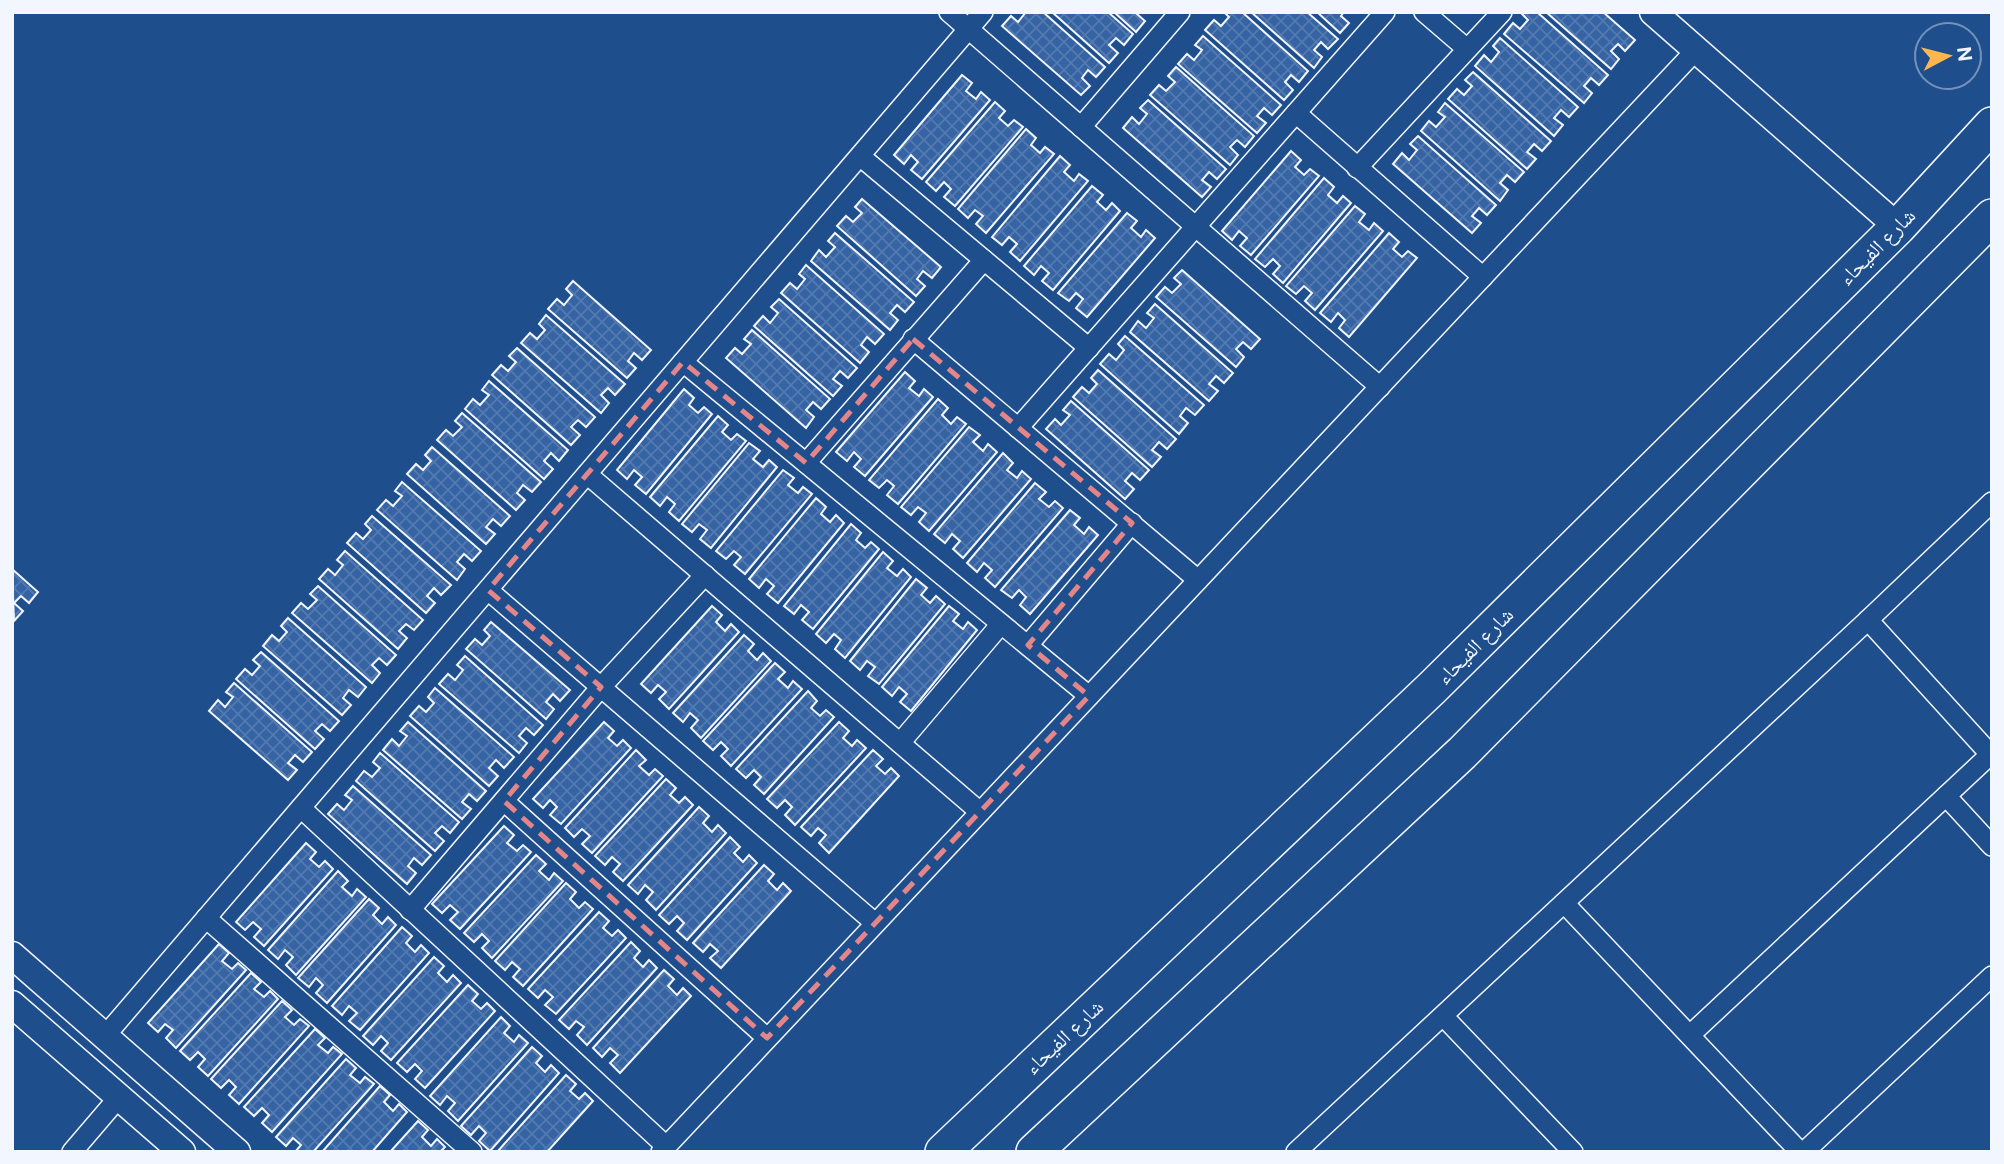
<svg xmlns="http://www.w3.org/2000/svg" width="2004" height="1164" font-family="'Public Sans','Noto Naskh Arabic',sans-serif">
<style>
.building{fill:url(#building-cross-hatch);stroke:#f2f6ff;stroke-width:2}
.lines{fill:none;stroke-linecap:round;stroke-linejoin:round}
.street-casing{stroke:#f2f6ff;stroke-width:22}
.secondary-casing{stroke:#f2f6ff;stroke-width:29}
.highway-casing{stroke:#f2f6ff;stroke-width:38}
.street{stroke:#1f4e8c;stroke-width:19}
.secondary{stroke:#1f4e8c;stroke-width:26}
.highway{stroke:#1f4e8c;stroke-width:35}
.marked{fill:none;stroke:#e38589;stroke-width:5;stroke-dasharray:14 9;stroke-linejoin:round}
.labels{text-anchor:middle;stroke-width:5;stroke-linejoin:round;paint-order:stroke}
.street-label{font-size:21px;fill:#f2f6ff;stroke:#1f4e8c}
</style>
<defs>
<pattern id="building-cross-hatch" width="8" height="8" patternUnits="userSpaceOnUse" patternTransform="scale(1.75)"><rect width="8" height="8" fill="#3563a3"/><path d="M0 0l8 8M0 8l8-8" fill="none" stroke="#537ab1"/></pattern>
</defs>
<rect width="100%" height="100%" fill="#1f4e8c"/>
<g class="building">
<polygon points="1026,12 1043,12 1105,67 1096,77 1088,70 1082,78 1090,86 1081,95 1002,26 1011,16 1018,22"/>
<polygon points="1052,12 1108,12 1133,34 1124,45 1116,38 1109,45 1118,53 1109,63"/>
<polygon points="1114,12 1138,12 1137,14 1145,21 1136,32"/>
<polygon points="1224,12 1242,12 1308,71 1299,82 1291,75 1285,82 1293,90 1284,100 1205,30 1214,20 1221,26 1229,17"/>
<polygon points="1251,12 1307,12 1338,39 1328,49 1321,42 1314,50 1322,57 1314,68"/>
<polygon points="1317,12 1344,12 1341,16 1349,23 1340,33"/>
<polygon points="1524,12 1537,12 1608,75 1599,85 1591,78 1584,86 1592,93 1584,103 1504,34 1513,23 1520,29 1528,20 1522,14"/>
<polygon points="1546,12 1603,12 1635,40 1625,51 1618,44 1611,51 1619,59 1611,69"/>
<polygon points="1203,36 1281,105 1272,115 1264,108 1257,116 1266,123 1257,133 1178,64 1187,54 1194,60 1202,50 1195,45"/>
<polygon points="1500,38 1578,107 1569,117 1561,110 1554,118 1563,125 1554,136 1475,66 1484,55 1491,62 1499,52 1493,46"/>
<polygon points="1176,67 1254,136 1245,147 1237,140 1230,147 1238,155 1230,165 1150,95 1159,85 1166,91 1175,82 1168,76"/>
<polygon points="1473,72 1551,141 1542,151 1534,144 1527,152 1536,159 1527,169 1448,99 1457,89 1464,95 1472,86 1465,80"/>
<polygon points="962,75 972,83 966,91 976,99 981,92 990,100 922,179 911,170 918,162 911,155 904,164 894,155"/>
<polygon points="1148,100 1226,169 1217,179 1209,172 1202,180 1211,187 1202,197 1123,128 1132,117 1139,124 1147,114 1140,108"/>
<polygon points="995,102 1005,111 999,118 1008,126 1014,120 1023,127 955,206 944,197 951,189 944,182 936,191 926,182"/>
<polygon points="1445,103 1524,172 1515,182 1507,175 1500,183 1508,190 1500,201 1421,131 1429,121 1436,127 1445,117 1438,112"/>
<polygon points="1026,129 1036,138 1031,145 1040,153 1045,147 1054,154 986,233 976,224 983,216 975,210 968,218 958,209"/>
<polygon points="1418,136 1496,205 1487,215 1479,208 1472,216 1481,223 1472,233 1393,164 1402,153 1409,160 1417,150 1410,144"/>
<polygon points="1291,151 1301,160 1295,167 1304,175 1310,169 1319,176 1251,255 1240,246 1247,238 1239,231 1232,240 1222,231"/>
<polygon points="1060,156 1070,165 1064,172 1074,181 1079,174 1088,181 1020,261 1010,252 1017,244 1009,237 1002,245 992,237"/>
<polygon points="1324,178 1334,187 1328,195 1337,203 1343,196 1351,203 1283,283 1273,274 1280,266 1273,259 1265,267 1255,259"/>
<polygon points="1092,186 1103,195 1097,202 1106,210 1112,203 1120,211 1053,290 1042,281 1049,273 1041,266 1034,275 1024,266"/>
<polygon points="862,199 941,267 932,278 923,271 917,279 925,286 916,296 837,226 846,216 853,222 862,213 855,207"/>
<polygon points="1355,206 1365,214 1359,222 1369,230 1374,223 1383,231 1315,310 1305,301 1312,293 1304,286 1296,294 1286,286"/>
<polygon points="1127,213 1137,221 1131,228 1141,237 1146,230 1155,238 1087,317 1076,308 1083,299 1076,293 1069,301 1058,293"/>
<polygon points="835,233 914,302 905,312 897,305 890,313 898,320 890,330 811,261 819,250 826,257 835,247 828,241"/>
<polygon points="1389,233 1399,242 1393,249 1402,257 1408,251 1417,258 1349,337 1339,328 1345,320 1338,313 1331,322 1320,313"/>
<polygon points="806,265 884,334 875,344 867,337 861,345 869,352 860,363 781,293 790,283 797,289 805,279 799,274"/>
<polygon points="1182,270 1260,339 1251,349 1243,342 1236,349 1244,357 1236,367 1156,297 1165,287 1172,293 1181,284 1174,278"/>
<polygon points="573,281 651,350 642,360 634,353 628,361 636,368 627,378 548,309 557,299 564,305 572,295 566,289"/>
<polygon points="779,299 857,368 848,378 840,371 833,379 842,386 833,396 754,326 763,316 770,323 778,313 771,307"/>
<polygon points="1155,304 1233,373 1224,383 1216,376 1209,384 1218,391 1209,401 1130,332 1138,321 1146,328 1154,318 1147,313"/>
<polygon points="546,315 625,384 615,395 608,388 601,395 609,403 601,413 521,343 530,333 537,339 545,330 539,324"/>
<polygon points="752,330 830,399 821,409 813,402 806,410 814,417 806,428 726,358 735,348 742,354 751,344 744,339"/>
<polygon points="1125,336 1204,405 1195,415 1186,408 1180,416 1188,423 1179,434 1100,364 1109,354 1116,360 1124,350 1118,344"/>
<polygon points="517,348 595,417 586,427 578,420 571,427 580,435 571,445 492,375 501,365 508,371 516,362 509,356"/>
<polygon points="1098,370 1176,439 1167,449 1159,442 1152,450 1161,457 1152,467 1073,397 1082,387 1089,393 1097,384 1091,378"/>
<polygon points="905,372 915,381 909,388 919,396 924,389 933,397 865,476 854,467 861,459 854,452 847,461 836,452"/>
<polygon points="489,381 568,450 559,461 551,453 544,461 553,469 544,479 465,409 473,399 480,405 489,395 482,390"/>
<polygon points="684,389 694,398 689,405 698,413 704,407 712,414 646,494 635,485 642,477 634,470 627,479 617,470"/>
<polygon points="938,399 948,408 942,415 951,424 957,417 966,424 898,504 887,495 894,486 887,480 879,488 869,480"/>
<polygon points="1071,401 1149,470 1140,480 1132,473 1125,481 1134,489 1125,499 1046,429 1055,419 1061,425 1070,415 1063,410"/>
<polygon points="462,413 541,482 532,492 523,485 517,493 525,500 516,510 437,440 446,430 453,436 462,427 455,421"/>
<polygon points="718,416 728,425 722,432 731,440 737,434 746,441 679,521 669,512 675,504 667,497 660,506 650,497"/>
<polygon points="969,427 980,435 973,442 983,451 988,444 997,452 929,531 919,522 926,513 918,507 911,515 901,507"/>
<polygon points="749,443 760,451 753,459 763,467 769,460 777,467 711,548 700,539 707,530 699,524 692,532 682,524"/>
<polygon points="432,447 510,516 501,526 493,519 486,527 495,534 486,544 407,474 416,464 423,470 431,461 425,455"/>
<polygon points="1003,453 1013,463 1007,470 1017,478 1022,471 1031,479 963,558 953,549 960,541 952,534 945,543 934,534"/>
<polygon points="783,470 794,478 788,485 798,493 803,487 812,494 745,574 734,565 741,557 734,551 726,559 716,551"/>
<polygon points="402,482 481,551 472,561 464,554 457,562 465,569 457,580 377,510 386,500 393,506 402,496 395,491"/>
<polygon points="1035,483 1046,492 1039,499 1049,507 1055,501 1063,508 995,587 985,578 992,570 984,563 977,572 967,563"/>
<polygon points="816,498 826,507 821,514 830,522 836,515 844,523 778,603 767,594 774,586 766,579 759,588 749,579"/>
<polygon points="1070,510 1080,518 1074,525 1084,534 1089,527 1098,535 1030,614 1020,605 1026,597 1019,590 1012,598 1001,590"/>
<polygon points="372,516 451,585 441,595 434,588 427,596 435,603 426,613 347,543 356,533 363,539 371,530 365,524"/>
<polygon points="851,524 861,533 856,540 865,548 871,542 879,549 813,629 802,620 809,612 801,605 794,614 784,606"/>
<polygon points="345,551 423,620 414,630 406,624 399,631 407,638 398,649 319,579 328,569 335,575 343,565 337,560"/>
<polygon points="883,552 893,561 887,568 897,576 903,569 911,577 845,658 835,649 841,640 834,634 826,643 816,634"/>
<polygon points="12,569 38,592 29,603 21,596 14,603 23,611 14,621"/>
<polygon points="916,579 927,588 921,595 930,603 936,596 945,604 879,684 868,676 875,667 867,661 860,670 850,661"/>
<polygon points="318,586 396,655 387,665 379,658 372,665 380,673 372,683 292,613 301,603 308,609 317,600 310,594"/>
<polygon points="712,606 722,615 716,622 725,631 731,624 739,632 669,709 659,699 666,692 658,685 651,693 641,684"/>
<polygon points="949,606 959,614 953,621 963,629 968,622 977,630 911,711 900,702 907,694 899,687 892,696 882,687"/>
<polygon points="288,618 366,687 358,697 349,690 343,698 351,705 342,715 263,646 272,635 279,641 287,632 281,626"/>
<polygon points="491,622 570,690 560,701 553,694 546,702 554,709 546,719 466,649 475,639 482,645 490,636 484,630"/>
<polygon points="744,635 754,644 748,651 757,660 763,653 771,661 701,738 691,728 698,720 690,713 683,722 673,713"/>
<polygon points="261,652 339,721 330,731 322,724 315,731 324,739 315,749 236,679 245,669 252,675 260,666 253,660"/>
<polygon points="465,656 543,725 534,735 526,728 519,736 527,743 519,753 439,684 448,674 455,680 463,670 457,665"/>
<polygon points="775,663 785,672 778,679 788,688 793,681 802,689 731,766 721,756 728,749 721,742 713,750 703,741"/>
<polygon points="234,683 312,752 303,762 295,755 288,763 297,770 288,780 209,711 218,700 225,707 233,697 226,692"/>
<polygon points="435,688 514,757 504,768 496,760 489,768 498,776 489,786 410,716 419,706 426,712 434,703 428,697"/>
<polygon points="808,691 817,701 811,708 820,716 826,710 834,717 764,794 754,785 761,777 754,770 746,778 736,769"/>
<polygon points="408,722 486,791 477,801 469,794 462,802 471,809 462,819 383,750 392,739 399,746 407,736 400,731"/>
<polygon points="604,722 614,731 608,738 617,746 623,740 631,748 561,824 550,815 557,807 550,800 543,808 533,799"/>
<polygon points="839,722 849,731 843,738 852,746 857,740 866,748 795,825 785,815 792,807 785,800 777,808 767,799"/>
<polygon points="636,750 646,760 639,766 649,775 655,769 663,776 592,853 582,844 590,836 582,829 574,837 565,828"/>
<polygon points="873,750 883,759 876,766 885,774 891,768 899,776 829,853 819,843 826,835 818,828 811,836 801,827"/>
<polygon points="380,753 459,822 450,833 442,826 435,833 444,841 435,851 356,781 364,771 372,777 380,768 373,762"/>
<polygon points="666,779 676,788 670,795 679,803 685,797 693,805 623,881 613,872 620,864 612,857 605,865 595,856"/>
<polygon points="353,786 431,855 422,865 414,858 408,866 416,873 407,884 328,814 337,804 344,810 352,800 345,795"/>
<polygon points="699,807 709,816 703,823 712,832 718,825 726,833 656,910 646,900 653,892 645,885 638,894 628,885"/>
<polygon points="504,826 514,835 507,843 517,851 523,845 531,852 460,929 450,920 458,912 450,905 442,913 432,904"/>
<polygon points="730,837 740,847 734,853 743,862 749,855 757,863 687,940 677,931 684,923 677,916 669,924 659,915"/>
<polygon points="306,843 316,852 310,859 319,867 325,861 333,869 264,946 254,937 261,929 253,922 245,930 236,922"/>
<polygon points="536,855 546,864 539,871 549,880 554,873 563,881 492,958 482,948 489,941 482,934 474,942 464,933"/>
<polygon points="764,865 774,874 768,881 777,890 783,883 791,891 721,968 710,958 718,951 710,944 703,952 693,943"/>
<polygon points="338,871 348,881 342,887 352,896 357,889 366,897 296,975 286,965 293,957 285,950 278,959 268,950"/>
<polygon points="566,883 576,892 570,899 579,908 585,902 593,909 523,986 513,977 520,969 512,962 505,970 495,961"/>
<polygon points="369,899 379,908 373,915 382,924 388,917 396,925 327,1003 316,993 323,985 316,978 309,987 298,978"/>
<polygon points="599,912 609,921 603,928 612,936 618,930 626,938 556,1014 545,1005 553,997 545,990 538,998 528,989"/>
<polygon points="402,927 412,936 406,943 415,952 421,945 429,953 360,1030 349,1021 357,1013 349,1006 342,1015 332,1006"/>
<polygon points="631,942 640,951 634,958 643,967 649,960 657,968 587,1045 577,1035 584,1027 576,1021 569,1029 559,1020"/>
<polygon points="219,944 229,953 222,961 232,969 238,963 246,970 176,1048 166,1038 173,1030 165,1024 158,1032 148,1023"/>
<polygon points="434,957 444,966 438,973 447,982 453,975 461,983 391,1060 381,1051 388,1043 381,1036 373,1045 363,1036"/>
<polygon points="664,970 674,979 668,986 677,995 683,988 691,996 620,1073 610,1063 618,1055 610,1048 602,1057 593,1048"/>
<polygon points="251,973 261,982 254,989 264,997 270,991 278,999 208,1076 198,1067 205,1059 198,1052 190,1060 180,1051"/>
<polygon points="468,985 478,994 472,1001 481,1009 487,1003 495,1011 425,1088 415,1079 422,1071 415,1064 407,1072 397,1063"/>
<polygon points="282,1001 292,1010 285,1017 294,1025 300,1019 309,1026 239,1104 229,1095 236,1087 229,1080 221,1088 211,1079"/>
<polygon points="501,1017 510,1026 504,1033 514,1042 519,1035 528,1043 458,1121 448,1111 455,1103 447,1096 440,1105 430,1096"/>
<polygon points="315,1029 325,1038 318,1045 328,1053 333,1047 342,1054 272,1132 262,1123 269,1115 262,1108 254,1116 244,1107"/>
<polygon points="532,1047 542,1056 536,1063 545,1072 551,1065 559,1073 490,1151 479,1141 486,1133 479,1126 471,1135 461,1126"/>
<polygon points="346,1059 356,1068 350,1075 360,1083 365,1077 374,1084 313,1152 295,1152 301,1145 293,1138 286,1146 276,1137"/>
<polygon points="566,1075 576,1084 570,1091 579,1099 585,1093 593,1101 547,1152 497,1152"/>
<polygon points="380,1086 390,1095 384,1102 393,1111 399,1104 407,1112 372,1152 322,1152"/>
<polygon points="418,1121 428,1130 422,1137 431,1146 437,1139 445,1147 440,1152 390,1152"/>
</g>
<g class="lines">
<g class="street-casing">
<g id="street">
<polyline points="949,12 1380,387"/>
<polyline points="1424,12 1467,49"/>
<polyline points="1296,113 1483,277"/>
<polyline points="1081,127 1180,12"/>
<polyline points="860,156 1089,348"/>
<polyline points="1357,168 1502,12"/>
<polyline points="913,339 1198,580"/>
<polyline points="683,362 1089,696"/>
<polyline points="1018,428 1385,12"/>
<polyline points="806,463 984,260"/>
<polyline points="587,474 980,812"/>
<polyline points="488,590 875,923"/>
<polyline points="1868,620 1990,754"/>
<polyline points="1028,645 1132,523"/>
<polyline points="900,743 1001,624"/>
<polyline points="1946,796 1992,846"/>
<polyline points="504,801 767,1038"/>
<polyline points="301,808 666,1146"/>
<polyline points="1564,903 1800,1152"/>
<polyline points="410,910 601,687 705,575"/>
<polyline points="206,918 472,1152"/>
<polyline points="1443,1016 1573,1152"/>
<polyline points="1690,1035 1992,753"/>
<polyline points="105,1036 983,12"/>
<polyline points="72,1152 119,1097"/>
<polyline points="661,1152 1696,50"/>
<polyline points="1296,1152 1868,620 1992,502"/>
<polyline points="1804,1152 1992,976"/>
</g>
</g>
<g class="secondary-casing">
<g id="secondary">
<polyline points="1653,12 1898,227"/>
<polyline points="12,955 237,1152"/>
<polyline points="12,1004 182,1152"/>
</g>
</g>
<g class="highway-casing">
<g id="highway">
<polyline points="943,1152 1432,688 1898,227 1992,125"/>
<polyline points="1034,1152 1462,753 1992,217"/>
</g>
</g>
<use href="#street" class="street"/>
<use href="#secondary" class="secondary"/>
<use href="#highway" class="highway"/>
</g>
<path class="marked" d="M913,339l219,184 -104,122 61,51 -322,342 -263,-237 97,-114 -113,-97 195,-228 123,101z"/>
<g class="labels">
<g class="street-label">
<text transform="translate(1877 247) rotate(-45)" y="7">شارع الفيحاء</text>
<text transform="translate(1475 646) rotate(-45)" y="7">شارع الفيحاء</text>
<text transform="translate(1064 1037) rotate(-43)" y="7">شارع الفيحاء</text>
</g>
</g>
<rect width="2004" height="1164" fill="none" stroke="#f2f6ff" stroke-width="28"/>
<g transform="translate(1948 56) rotate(83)"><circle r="33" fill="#1f4e8c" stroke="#7391ba" stroke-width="2"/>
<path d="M0-5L12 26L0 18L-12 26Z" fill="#ffb74d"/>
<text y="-10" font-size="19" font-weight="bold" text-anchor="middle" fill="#f2f6ff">N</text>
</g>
</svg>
